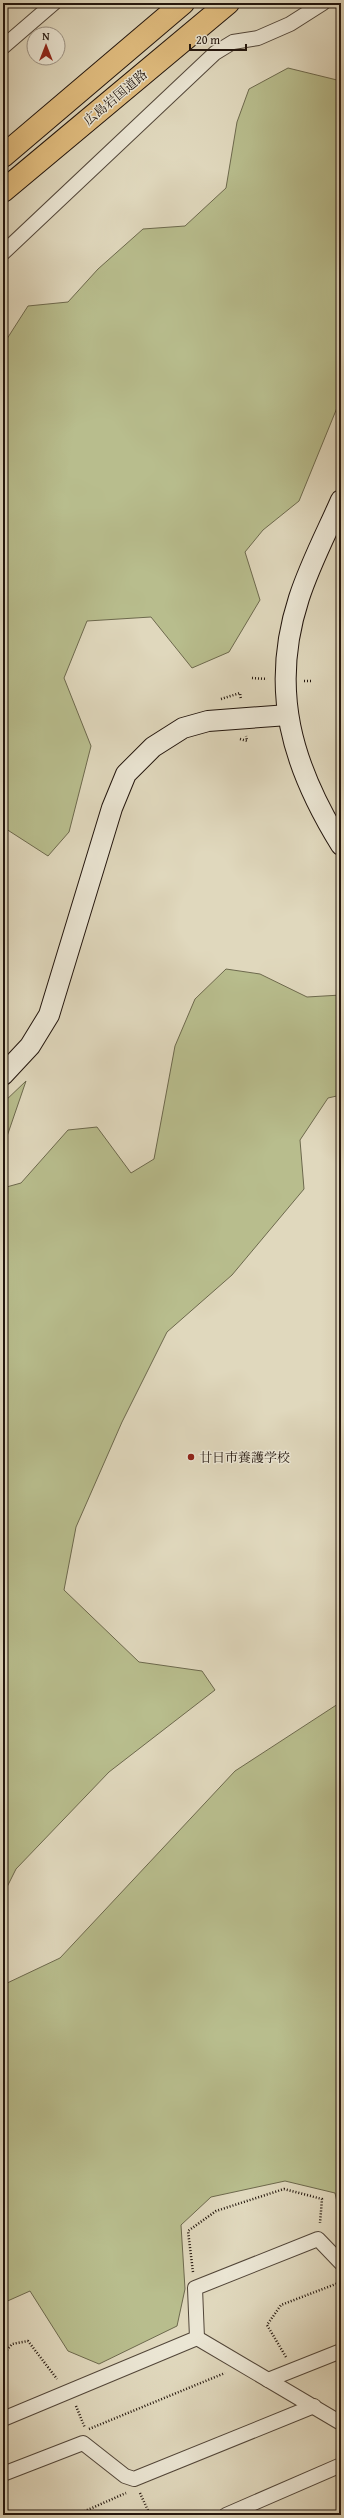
<svg xmlns="http://www.w3.org/2000/svg" width="344" height="2518" font-family="'Gentium Book Plus','Noto Serif JP',serif">
<style>
.green{fill:#b8bd8d;stroke:#6d694d}
.lines{fill:none;stroke-linecap:round;stroke-linejoin:round}
.street-casing{stroke:#524639;stroke-width:16}
.secondary-casing{stroke:#22150d;stroke-width:22}
.highway-casing{stroke:#22150d;stroke-width:24}
.path{stroke:#22150d;stroke-width:2.5;stroke-dasharray:1 2;stroke-linecap:butt}
.street{stroke:#ebe6d4;stroke-width:14}
.secondary{stroke:#ebe6d4;stroke-width:20}
.highway{stroke:#e0bc7e;stroke-width:22}
.poi-dot{fill:#8f2418;stroke:#ebe6d4;stroke-width:1.5}
.labels{text-anchor:middle;stroke-width:3;stroke-linejoin:round;paint-order:stroke}
.street-label{font-size:13px;fill:#22150d;stroke:#ebe6d4}
.poi-label{font-size:13px;fill:#22150d;stroke:#ebe6d4;text-anchor:start}
</style>
<rect width="100%" height="100%" fill="#e0d8bd"/>
<filter id="stains"><feTurbulence type="fractalNoise" baseFrequency=".005" numOctaves="4"/><feColorMatrix values="0 0 0 0 .2 0 0 0 0 .09 0 0 0 0 .02 0 0 0 .5 -.17"/></filter>
<radialGradient id="worn" r=".72"><stop offset=".6" stop-color="#630" stop-opacity="0"/><stop offset="1" stop-color="#630" stop-opacity=".3"/></radialGradient>
<g class="green">
<polygon points="288,68 337,80 341,78 341,398 299,501 263,530 245,552 260,600 229,652 192,668 151,617 87,621 64,678 91,746 69,832 48,856 3,827 3,345 28,306 68,302 98,269 143,229 185,226 226,188 237,122 249,89"/>
<polygon points="226,969 260,974 307,997 341,995 341,1095 328,1098 300,1140 304,1189 232,1275 167,1332 122,1422 76,1527 64,1590 139,1662 202,1671 215,1690 109,1772 16,1869 3,1895 3,1188 21,1183 68,1130 97,1127 131,1173 154,1159 175,1046 195,999"/>
<polygon points="26,1081 3,1148 3,1103"/>
<polygon points="341,1702 341,2220 335,2193 285,2181 211,2197 181,2225 185,2289 177,2326 99,2364 68,2351 30,2291 3,2303 3,1985 60,1958 235,1771"/>
</g>
<g class="lines">
<g class="street-casing">
<g id="street">
<polyline points="3,47 54,3"/>
<polyline points="3,253 215,53 233,42 258,38 290,24 323,3"/>
<polyline points="197,2338 341,2423"/>
<polyline points="268,2380 341,2351"/>
<polyline points="3,2419 197,2338 195,2288 318,2239 341,2263"/>
<polyline points="3,2474 83,2443 125,2476 134,2479 314,2406"/>
<polyline points="226,2515 341,2465"/>
</g>
</g>
<g class="secondary-casing">
<g id="secondary">
<path d="M341,500c-14,32 -31,64 -42,98 -30,92 -7,168 42,247"/>
<polyline points="3,1075 30,1046 49,1015 112,808 126,774 153,747 183,728 208,721 288,715"/>
</g>
</g>
<g class="highway-casing">
<g id="highway">
<polyline points="3,156 183,3"/>
<polyline points="3,191 228,3"/>
</g>
</g>
<g class="path">
<polyline points="252,678 267,679"/>
<polyline points="304,681 312,681"/>
<polyline points="221,699 240,693 241,700"/>
<polyline points="240,739 247,741 246,736"/>
<polyline points="193,2272 188,2231 216,2211 284,2189 322,2199 320,2223"/>
<polyline points="3,2355 12,2344 28,2341 57,2379"/>
<polyline points="286,2357 267,2325 281,2305 341,2282"/>
<polyline points="76,2406 85,2428"/>
<polyline points="89,2429 225,2373"/>
<polyline points="140,2493 150,2515"/>
<polyline points="76,2515 126,2493"/>
</g>
<use href="#street" class="street"/>
<use href="#secondary" class="secondary"/>
<use href="#highway" class="highway"/>
</g>
<circle class="poi-dot" cx="191" cy="1457" r="4"/>
<g class="labels">
<g class="street-label">
<text transform="translate(115 97) rotate(-40)" y="5">広島岩国道路</text>
</g>
<g class="poi-label">
<text x="199" y="1462">廿日市養護学校</text>
</g>
</g>
<rect width="344" height="2518" fill="none" stroke="#e0d8bd" stroke-width="16"/>
<rect x="4" y="4" width="336" height="2510" fill="none" stroke="#22150d" stroke-width="2"/>
<rect x="8" y="8" width="328" height="2502" fill="none" stroke="#22150d"/>
<g transform="translate(46 46)"><circle r="19" fill="#ebe6d4" stroke="#9b9284"/>
<path d="M0-3L7 15L0 10L-7 15Z" fill="#8f2418"/>
<text y="-6" font-size="11" font-weight="bold" text-anchor="middle" fill="#22150d">N</text>
</g>
<path d="M190 44v6h56v-6" fill="none" stroke="#22150d" stroke-width="2"/>
<text x="196" y="44" font-size="12" fill="#22150d" stroke="#ebe6d4" stroke-width="3" paint-order="stroke">20 m</text>
<rect width="100%" height="100%" filter="url(#stains)"/>
<rect width="100%" height="100%" fill="url(#worn)"/>
</svg>
